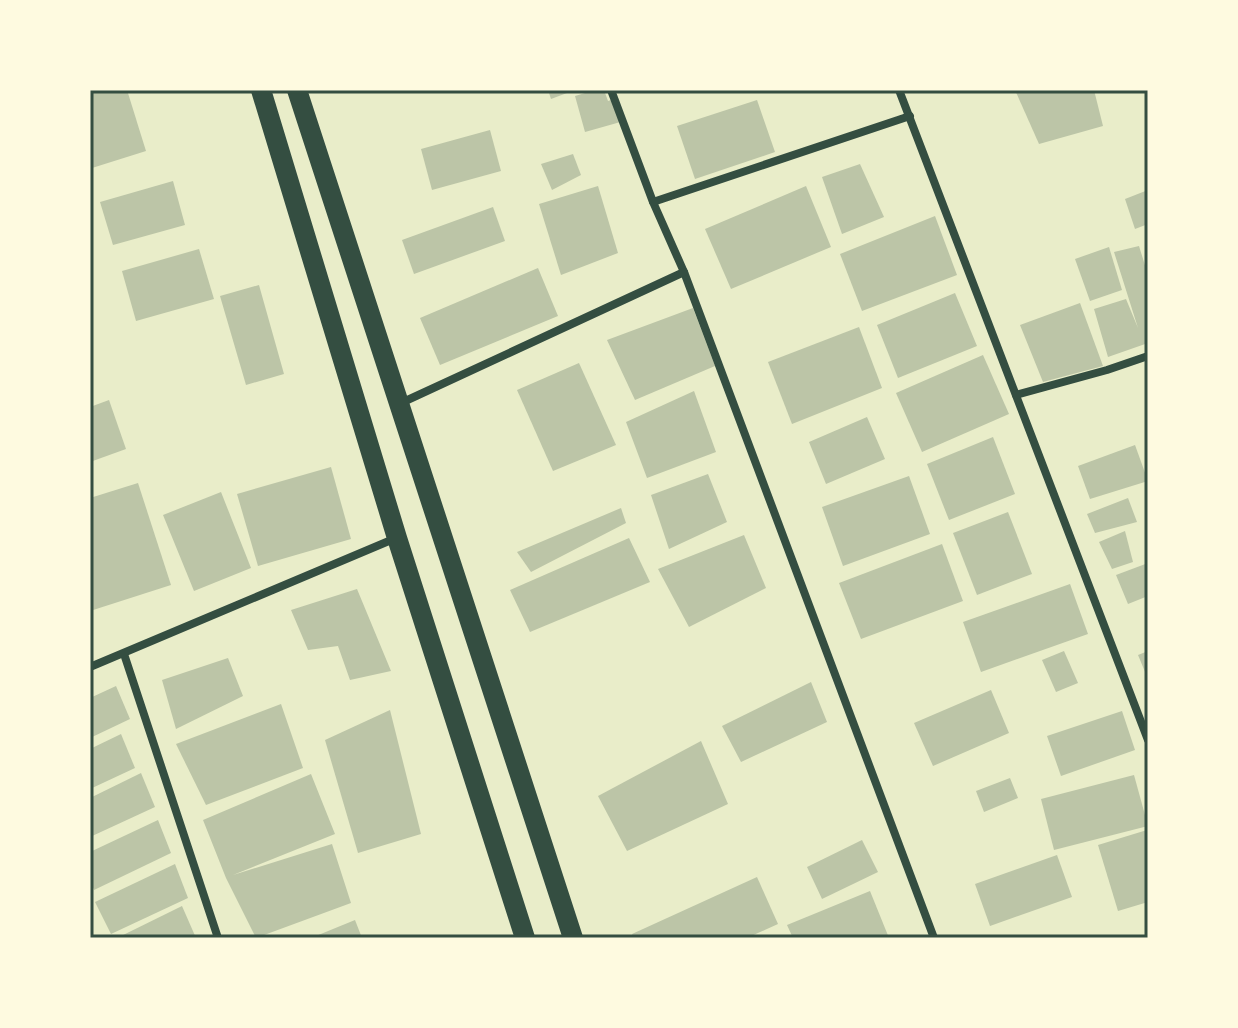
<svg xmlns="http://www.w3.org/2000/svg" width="1238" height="1028" font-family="Inter,sans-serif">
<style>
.building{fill:#bcc5a7}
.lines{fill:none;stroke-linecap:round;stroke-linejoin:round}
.minor{stroke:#344e41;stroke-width:8}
.primary{stroke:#344e41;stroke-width:20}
.neatline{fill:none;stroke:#344e41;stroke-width:3}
</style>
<rect width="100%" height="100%" fill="#e9edc9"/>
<g class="building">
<polygon points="90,90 127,90 146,151 92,168"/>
<polygon points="548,90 575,90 551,99"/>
<polygon points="595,90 604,90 608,101 618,98 624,121 585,132 575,96"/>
<polygon points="1015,90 1094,90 1103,126 1039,144"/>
<polygon points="757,100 775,152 695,179 677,126"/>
<polygon points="490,130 501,171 432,190 421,149"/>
<polygon points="573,154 581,175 552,190 541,164"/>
<polygon points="860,164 884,217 842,234 822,177"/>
<polygon points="173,181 185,225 113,245 100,202"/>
<polygon points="598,186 618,253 561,275 539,204"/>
<polygon points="806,186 831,247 731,289 705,229"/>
<polygon points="1148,190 1148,224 1135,229 1125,199"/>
<polygon points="493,207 505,241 414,274 402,240"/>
<polygon points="935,216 957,275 862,311 840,254"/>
<polygon points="1139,246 1148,275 1148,343 1108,357 1094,309 1126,299 1138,328 1114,252"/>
<polygon points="1109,247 1122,290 1090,301 1075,259"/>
<polygon points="199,249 214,299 136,321 122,271"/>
<polygon points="538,268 558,316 440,365 420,318"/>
<polygon points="259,285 284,374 246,385 220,296"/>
<polygon points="955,293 977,346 898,378 877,325"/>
<polygon points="1080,303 1103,366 1043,382 1020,325"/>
<polygon points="693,308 715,366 635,400 607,340"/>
<polygon points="859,327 882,388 792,424 768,362"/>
<polygon points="983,355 1009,414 922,452 896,393"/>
<polygon points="579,363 616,445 553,471 517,390"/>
<polygon points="694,391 716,452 647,478 626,422"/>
<polygon points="109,400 126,449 90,462 90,407"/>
<polygon points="867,417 885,459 826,484 809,442"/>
<polygon points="993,437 1015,494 949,520 927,464"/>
<polygon points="1135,445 1148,481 1090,499 1078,466"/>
<polygon points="331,467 351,539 258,566 237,494"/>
<polygon points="708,474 727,522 669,549 651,495"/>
<polygon points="909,476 930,534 843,566 822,507"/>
<polygon points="138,483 171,585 90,611 90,498"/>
<polygon points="221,492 251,568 194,591 163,515"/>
<polygon points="1128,498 1137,522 1095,533 1087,514"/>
<polygon points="621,508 626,523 531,572 517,552"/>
<polygon points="1008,512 1032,574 977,595 953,533"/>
<polygon points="1125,531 1133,562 1112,569 1099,542"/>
<polygon points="744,535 766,588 689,627 658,569"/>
<polygon points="629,538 650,582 530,632 510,590"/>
<polygon points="942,544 963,601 861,639 839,583"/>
<polygon points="1148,563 1148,596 1128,604 1116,575"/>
<polygon points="1070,584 1088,634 981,672 963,622"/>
<polygon points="357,589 391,671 350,680 338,646 308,650 291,610"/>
<polygon points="1064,651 1078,683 1056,692 1042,660"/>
<polygon points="1148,651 1148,679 1138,655"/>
<polygon points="228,658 243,696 176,729 162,680"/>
<polygon points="811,682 827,722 741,762 722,726"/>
<polygon points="116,686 130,719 90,738 90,698"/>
<polygon points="991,690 1009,733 933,766 914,723"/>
<polygon points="281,704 303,768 206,805 176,744"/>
<polygon points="390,710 421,834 358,853 325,740"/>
<polygon points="1122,711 1135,750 1061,776 1047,736"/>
<polygon points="121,734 135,768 90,789 90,749"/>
<polygon points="701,741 728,804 627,851 598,796"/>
<polygon points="141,773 155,807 90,837 90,798"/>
<polygon points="311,774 335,834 233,875 332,844 351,903 256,938 226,878 203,820"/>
<polygon points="1134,775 1148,826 1054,850 1041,799"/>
<polygon points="1010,778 1018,798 984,812 976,791"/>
<polygon points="158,820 171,853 94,890 90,880 90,852"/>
<polygon points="1147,830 1148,902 1118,911 1098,845"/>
<polygon points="862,840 878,872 822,899 807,867"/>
<polygon points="1057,855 1072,897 990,926 975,884"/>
<polygon points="175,864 188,898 111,934 95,902"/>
<polygon points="757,877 778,924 747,938 634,938 632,934"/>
<polygon points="870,891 889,938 793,938 787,925"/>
<polygon points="182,906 196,938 117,938"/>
<polygon points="355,920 362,938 311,938"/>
</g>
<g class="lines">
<g class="minor">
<polyline points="611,90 653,202 684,272 934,938"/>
<polyline points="899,90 1148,740"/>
<polyline points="653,202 910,116"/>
<polyline points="1016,395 1107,370 1148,356"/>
<polyline points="401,403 684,272"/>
<polyline points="124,654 218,938"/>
<polyline points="90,667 396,538"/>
</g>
<g class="primary">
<polyline points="261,90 397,538 525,938"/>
<polyline points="297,90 573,938"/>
</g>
</g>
<rect width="1238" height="1028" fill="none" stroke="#fefae0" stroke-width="184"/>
<rect x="92" y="92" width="1054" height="844" class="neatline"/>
</svg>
